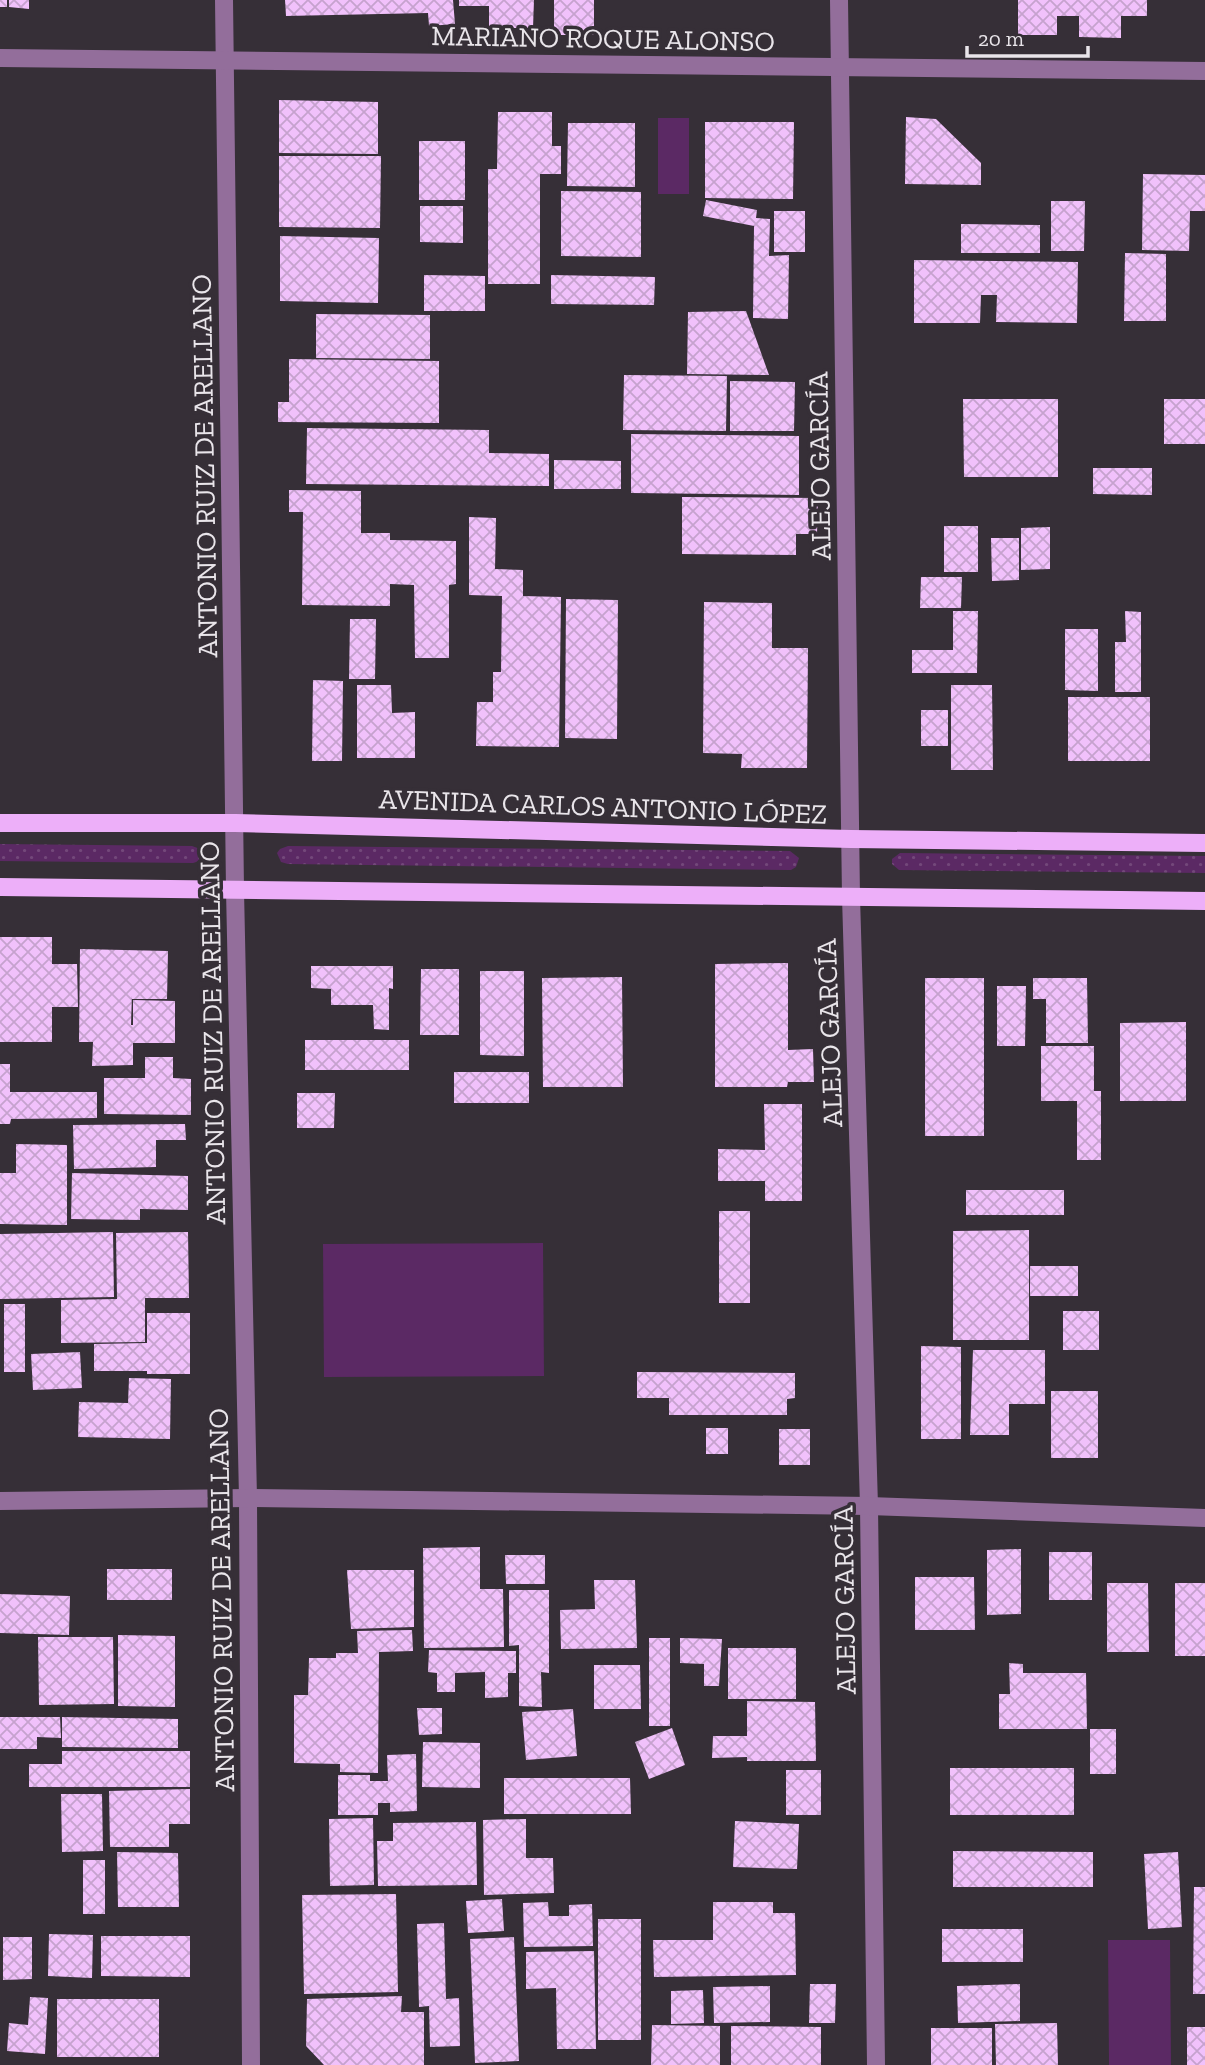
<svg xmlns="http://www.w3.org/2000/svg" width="1205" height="2065" font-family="'Zilla Slab',serif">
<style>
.grass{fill:url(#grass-dots)}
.pitch{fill:#5b2964}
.building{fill:url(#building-cross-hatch)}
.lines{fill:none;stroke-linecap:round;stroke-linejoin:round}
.minor{stroke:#936e9b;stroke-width:18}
.major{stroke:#edaff9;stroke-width:18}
.labels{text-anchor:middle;stroke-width:7;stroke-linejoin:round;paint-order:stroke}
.street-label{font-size:28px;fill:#e9e5ea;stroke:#362f37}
</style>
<defs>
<pattern id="grass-dots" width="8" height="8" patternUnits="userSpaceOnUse" patternTransform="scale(1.75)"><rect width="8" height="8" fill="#5b2964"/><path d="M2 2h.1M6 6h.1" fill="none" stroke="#73487a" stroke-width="1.8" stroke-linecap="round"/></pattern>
<pattern id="building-cross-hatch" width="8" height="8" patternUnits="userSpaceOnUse" patternTransform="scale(1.75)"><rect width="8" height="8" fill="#f1c1fb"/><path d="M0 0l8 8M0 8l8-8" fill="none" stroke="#c6a2ce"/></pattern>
</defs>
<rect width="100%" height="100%" fill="#362f37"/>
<g class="grass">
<path d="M0,844l192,2 11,4c0,8 -3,11 -10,13l-193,-2z"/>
<polygon points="288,846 790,851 799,858 796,867 791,870 288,864 281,862 277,853 280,849"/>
<polygon points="900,853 1205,856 1205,873 899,870 892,864 892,859"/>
</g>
<g class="pitch">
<rect x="658" y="118" width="31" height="76"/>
<polygon points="543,1243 544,1376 324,1377 323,1244"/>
<polygon points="1108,1940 1170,1940 1171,2065 1109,2065"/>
</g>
<g class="building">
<rect x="0" y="0" width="7" height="7"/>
<polygon points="9,0 29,0 29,9 9,7"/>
<polygon points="285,0 453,0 455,24 429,26 428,13 286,16"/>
<polygon points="459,0 534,0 533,28 489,28 489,6 459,6"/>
<rect x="554" y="0" width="40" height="35"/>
<polygon points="1018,0 1147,0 1147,16 1121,16 1121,38 1079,37 1079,16 1057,16 1057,35 1018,35"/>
<polygon points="279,100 378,102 378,154 279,153"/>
<polygon points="498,112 552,112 552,146 561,146 561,174 540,174 540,284 488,284 488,169 497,169"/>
<polygon points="906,117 936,119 981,163 981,185 905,184"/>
<polygon points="705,122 794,122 793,199 705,198"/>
<polygon points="568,123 635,123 635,187 567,186"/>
<rect x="419" y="141" width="46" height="59"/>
<polygon points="279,156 381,156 380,228 279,227"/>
<polygon points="1143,174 1205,175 1205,211 1190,211 1189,251 1142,250"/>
<polygon points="561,191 641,192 641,257 561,256"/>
<polygon points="706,200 757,210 756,218 770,219 769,256 789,255 788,319 753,318 754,226 703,216"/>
<polygon points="1051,201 1085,201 1084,251 1051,251"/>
<polygon points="420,206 463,206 463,243 420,242"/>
<rect x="774" y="211" width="31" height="41"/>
<polygon points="961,224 1040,225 1040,253 961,253"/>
<polygon points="280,236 379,238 378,303 280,301"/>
<polygon points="1125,253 1166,254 1166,321 1124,321"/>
<polygon points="914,260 1078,262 1077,323 996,322 997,295 981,295 980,323 914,323"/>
<polygon points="424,275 485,276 485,311 424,311"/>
<polygon points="551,275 655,277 654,305 551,304"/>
<polygon points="746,311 769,375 687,374 688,312"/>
<polygon points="316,314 430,315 430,359 316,358"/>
<polygon points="289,359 439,361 439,423 278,422 278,402 289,402"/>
<polygon points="624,375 727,376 726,431 623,430"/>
<polygon points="730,381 795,382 794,431 730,431"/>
<polygon points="963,399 1058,399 1058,477 964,477"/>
<rect x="1164" y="399" width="41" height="45"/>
<polygon points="307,428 489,430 489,453 549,454 549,486 306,484"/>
<polygon points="631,434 799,436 799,495 631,493"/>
<polygon points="554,460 621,461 621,489 554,489"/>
<polygon points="1093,468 1152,468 1152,495 1093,494"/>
<polygon points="289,490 361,491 361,533 390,533 390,540 456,541 456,584 449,585 449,658 415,658 414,585 390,584 390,606 302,605 303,512 289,512"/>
<polygon points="682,497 818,498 817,534 796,534 796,555 682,554"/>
<polygon points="469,517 496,518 495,569 523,570 523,596 561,597 559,747 476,746 477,702 493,702 493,672 501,672 502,596 469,595"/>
<rect x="944" y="526" width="34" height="46"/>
<polygon points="1050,527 1050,569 1021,570 1021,528"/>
<polygon points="991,538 1019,538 1019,580 992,581"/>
<polygon points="921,577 962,577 961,608 920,608"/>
<polygon points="566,599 618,600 617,739 565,738"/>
<polygon points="704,602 772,603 772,648 808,648 807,768 741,768 742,754 703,753"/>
<polygon points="953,611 978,611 977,673 912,673 912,650 953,650"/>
<polygon points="1125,611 1141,612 1141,692 1115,692 1115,642 1126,642"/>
<polygon points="350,619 376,619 375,679 349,679"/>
<polygon points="1065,629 1098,629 1098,691 1065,690"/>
<polygon points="313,680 343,681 342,761 312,761"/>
<polygon points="357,685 391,685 392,713 415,712 415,758 357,758"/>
<polygon points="951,685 992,685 993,770 951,770"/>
<rect x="1068" y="697" width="82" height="64"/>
<rect x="921" y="710" width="27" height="36"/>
<polygon points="0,937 52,937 52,964 77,964 78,1007 52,1007 52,1042 0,1042"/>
<polygon points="80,949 168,951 167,999 132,999 132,995 131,1025 133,1025 133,1000 175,1001 175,1043 133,1043 133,1065 92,1066 93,1042 79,1042"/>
<polygon points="788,963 788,1050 813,1049 814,1082 788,1082 787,1087 715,1087 715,964"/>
<polygon points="311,966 393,966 393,989 389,988 389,1030 374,1029 373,1005 331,1005 331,989 311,988"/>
<polygon points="421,969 459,969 459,1035 420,1035"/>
<polygon points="480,971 524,971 524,1056 480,1055"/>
<polygon points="622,977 623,1087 543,1087 542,978"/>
<rect x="925" y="978" width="59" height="158"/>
<polygon points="1033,978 1087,978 1088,1043 1046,1043 1046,999 1033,999"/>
<polygon points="997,986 1026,986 1025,1046 997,1046"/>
<polygon points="1186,1022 1186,1101 1120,1101 1120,1023"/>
<rect x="305" y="1040" width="104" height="30"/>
<polygon points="1041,1046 1094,1046 1094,1091 1101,1091 1101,1160 1077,1160 1077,1101 1041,1101"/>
<polygon points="145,1057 173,1057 173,1078 191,1079 191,1115 104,1114 104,1078 145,1078"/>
<polygon points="0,1064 10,1064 10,1092 97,1092 97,1118 11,1119 10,1124 0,1124"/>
<rect x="454" y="1072" width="75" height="31"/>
<polygon points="297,1093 335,1093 334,1128 297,1128"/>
<polygon points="764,1104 802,1104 802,1201 765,1201 765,1181 718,1181 718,1149 765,1150"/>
<polygon points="185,1124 186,1140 156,1140 156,1167 74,1169 73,1125"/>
<polygon points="16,1144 67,1145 67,1225 0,1224 0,1173 16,1173"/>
<polygon points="72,1173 188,1176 188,1210 140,1209 140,1220 71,1219"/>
<rect x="966" y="1190" width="98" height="25"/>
<rect x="719" y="1211" width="31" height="92"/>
<polygon points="1029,1230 1029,1340 953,1340 953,1231"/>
<polygon points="113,1232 114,1297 0,1299 0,1234"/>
<polygon points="188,1232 189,1298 145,1298 145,1342 61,1343 61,1300 117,1299 116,1233"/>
<rect x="1030" y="1266" width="48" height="30"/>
<rect x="4" y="1304" width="21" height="68"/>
<rect x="1063" y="1311" width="36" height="39"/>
<polygon points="147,1313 190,1313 190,1374 147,1374 147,1371 94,1371 94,1344 147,1343"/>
<polygon points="921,1346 961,1347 961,1439 921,1439"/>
<polygon points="973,1350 1045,1350 1045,1404 1009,1404 1009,1435 970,1435"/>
<polygon points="80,1352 82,1388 33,1390 31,1354"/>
<polygon points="637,1372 795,1373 795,1398 787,1399 787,1415 669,1415 669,1398 637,1398"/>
<polygon points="129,1378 171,1379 170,1439 78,1437 79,1402 128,1403"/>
<rect x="1051" y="1391" width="47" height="67"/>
<rect x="706" y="1428" width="22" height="26"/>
<rect x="779" y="1429" width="31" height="36"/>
<polygon points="480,1547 480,1589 503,1589 504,1647 424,1648 423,1548"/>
<polygon points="1021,1549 1021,1614 987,1615 987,1550"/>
<rect x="1049" y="1552" width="43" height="48"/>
<polygon points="505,1555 545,1555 545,1584 506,1584"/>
<rect x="107" y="1569" width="65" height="31"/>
<polygon points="347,1570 414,1570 414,1627 351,1629"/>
<polygon points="915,1577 974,1577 975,1630 915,1630"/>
<polygon points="594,1580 635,1580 637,1648 561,1649 560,1610 595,1609"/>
<polygon points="1107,1583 1148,1583 1149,1652 1107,1652"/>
<rect x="1175" y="1583" width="30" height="73"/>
<polygon points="509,1590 549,1590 549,1673 541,1672 542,1707 519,1706 519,1645 509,1646"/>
<polygon points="0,1594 70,1596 69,1635 0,1633"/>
<polygon points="412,1630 413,1651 379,1652 378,1773 340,1772 340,1764 294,1763 294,1695 308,1695 309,1658 336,1658 336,1653 358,1653 357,1631"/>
<polygon points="118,1635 175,1636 175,1707 118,1706"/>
<polygon points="38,1637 113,1637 114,1704 39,1705"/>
<rect x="649" y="1638" width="21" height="88"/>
<polygon points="680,1638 722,1639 719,1686 704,1686 704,1664 680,1663"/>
<rect x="728" y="1648" width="68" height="51"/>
<polygon points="429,1650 516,1651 516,1673 508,1673 508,1697 485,1698 485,1672 455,1673 455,1692 437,1692 437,1673 428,1672"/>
<polygon points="1009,1663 1023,1664 1023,1673 1086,1673 1087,1729 999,1729 999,1694 1010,1694"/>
<polygon points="594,1665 640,1665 641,1709 594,1709"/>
<polygon points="747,1701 815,1702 816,1761 747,1761 747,1757 712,1758 713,1736 747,1736"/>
<polygon points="417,1708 442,1708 442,1734 419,1735"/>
<polygon points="573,1709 577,1756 526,1760 522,1712"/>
<polygon points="0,1717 60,1717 61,1738 37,1737 37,1749 0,1749"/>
<polygon points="62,1717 178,1719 178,1748 62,1747"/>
<polygon points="672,1728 685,1765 649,1779 635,1742"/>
<rect x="1090" y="1729" width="26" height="45"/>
<polygon points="423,1742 480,1743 480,1788 422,1787"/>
<polygon points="62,1751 190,1751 190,1787 29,1787 29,1764 62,1764"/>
<polygon points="416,1754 417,1811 390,1812 390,1803 378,1803 378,1815 338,1815 338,1775 370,1775 370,1781 388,1781 387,1755"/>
<rect x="950" y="1768" width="124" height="47"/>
<rect x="786" y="1770" width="35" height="45"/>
<polygon points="504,1778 630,1778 631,1814 504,1814"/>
<polygon points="190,1789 190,1824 169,1824 169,1847 110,1847 109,1791"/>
<polygon points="61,1794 102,1794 103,1851 62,1852"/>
<polygon points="373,1818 374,1885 330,1886 329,1819"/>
<polygon points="526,1819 526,1858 553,1858 554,1893 484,1895 483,1820"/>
<polygon points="735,1821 799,1824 797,1869 733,1867"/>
<polygon points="476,1822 477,1885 378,1886 377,1841 393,1841 393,1823"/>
<polygon points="953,1851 1093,1852 1093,1887 953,1887"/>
<polygon points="117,1852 178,1853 179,1907 118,1907"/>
<polygon points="1178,1852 1182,1927 1148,1929 1144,1854"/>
<rect x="83" y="1860" width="22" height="54"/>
<polygon points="1194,1887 1205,1887 1205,1994 1193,1994"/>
<polygon points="396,1894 398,1992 304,1994 302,1895"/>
<polygon points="502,1899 504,1931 468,1933 466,1901"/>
<polygon points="548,1902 549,1916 569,1916 569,1905 592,1904 593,1946 524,1947 523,1903"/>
<polygon points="713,1902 773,1902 773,1913 795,1913 796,1975 654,1977 653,1940 713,1940"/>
<rect x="598" y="1919" width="43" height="121"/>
<polygon points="444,1923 446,1999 459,1998 460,2046 430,2047 429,2006 419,2007 417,1924"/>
<rect x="942" y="1929" width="81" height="33"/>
<polygon points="49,1934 93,1935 92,1978 48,1976"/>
<polygon points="101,1936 190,1936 190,1977 101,1976"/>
<polygon points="3,1937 32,1937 32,1979 3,1980"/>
<polygon points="514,1937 519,2061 475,2063 470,1939"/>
<polygon points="594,1951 596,2049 557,2049 556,1988 526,1989 526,1952"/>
<polygon points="810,1984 836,1984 835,2023 809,2023"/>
<polygon points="1020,1984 1020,2021 958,2023 957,1986"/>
<polygon points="770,1986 770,2022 714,2023 713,1987"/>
<polygon points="703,1990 704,2023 671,2024 671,1991"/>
<polygon points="402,1996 401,2012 424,2012 424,2065 324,2065 306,2046 307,1999"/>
<polygon points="30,1997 48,1998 45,2054 7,2051 9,2023 28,2025"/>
<rect x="57" y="1999" width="102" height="58"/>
<polygon points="1057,2023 1058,2065 996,2065 995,2024"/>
<polygon points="652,2025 720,2026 720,2065 651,2065"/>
<polygon points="731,2026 821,2027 821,2065 731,2065"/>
<rect x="1187" y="2027" width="18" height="38"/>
<rect x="931" y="2028" width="61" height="37"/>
</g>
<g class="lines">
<g class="minor">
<polyline points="224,0 235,890 248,1498 251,2065"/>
<polyline points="839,0 851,897 869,1506 876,2065"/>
<polyline points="0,58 1205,71"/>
<polyline points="0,1501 248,1498 869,1506 1205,1518"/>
</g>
<g class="major">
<polyline points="0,823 235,823 851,839 1205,843"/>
<polyline points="0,887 1205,901"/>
</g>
</g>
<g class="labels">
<g class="street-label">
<text transform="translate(603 38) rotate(1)" y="10">MARIANO ROQUE ALONSO</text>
<text transform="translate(204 466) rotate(-91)" y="10">ANTONIO RUIZ DE ARELLANO</text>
<text transform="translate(819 466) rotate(-91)" y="10">ALEJO GARCÍA</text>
<text transform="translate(603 806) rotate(2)" y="10">AVENIDA CARLOS ANTONIO LÓPEZ</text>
<text transform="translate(212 1033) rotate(-91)" y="10">ANTONIO RUIZ DE ARELLANO</text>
<text transform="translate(829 1033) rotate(-92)" y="10">ALEJO GARCÍA</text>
<text transform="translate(221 1600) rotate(-91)" y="10">ANTONIO RUIZ DE ARELLANO</text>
<text transform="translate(844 1600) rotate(-91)" y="10">ALEJO GARCÍA</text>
</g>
</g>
<path d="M967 46v10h121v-10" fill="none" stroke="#e9e5ea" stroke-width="3.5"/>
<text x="978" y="46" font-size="21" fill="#e9e5ea" stroke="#362f37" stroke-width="5" paint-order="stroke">20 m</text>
</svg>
